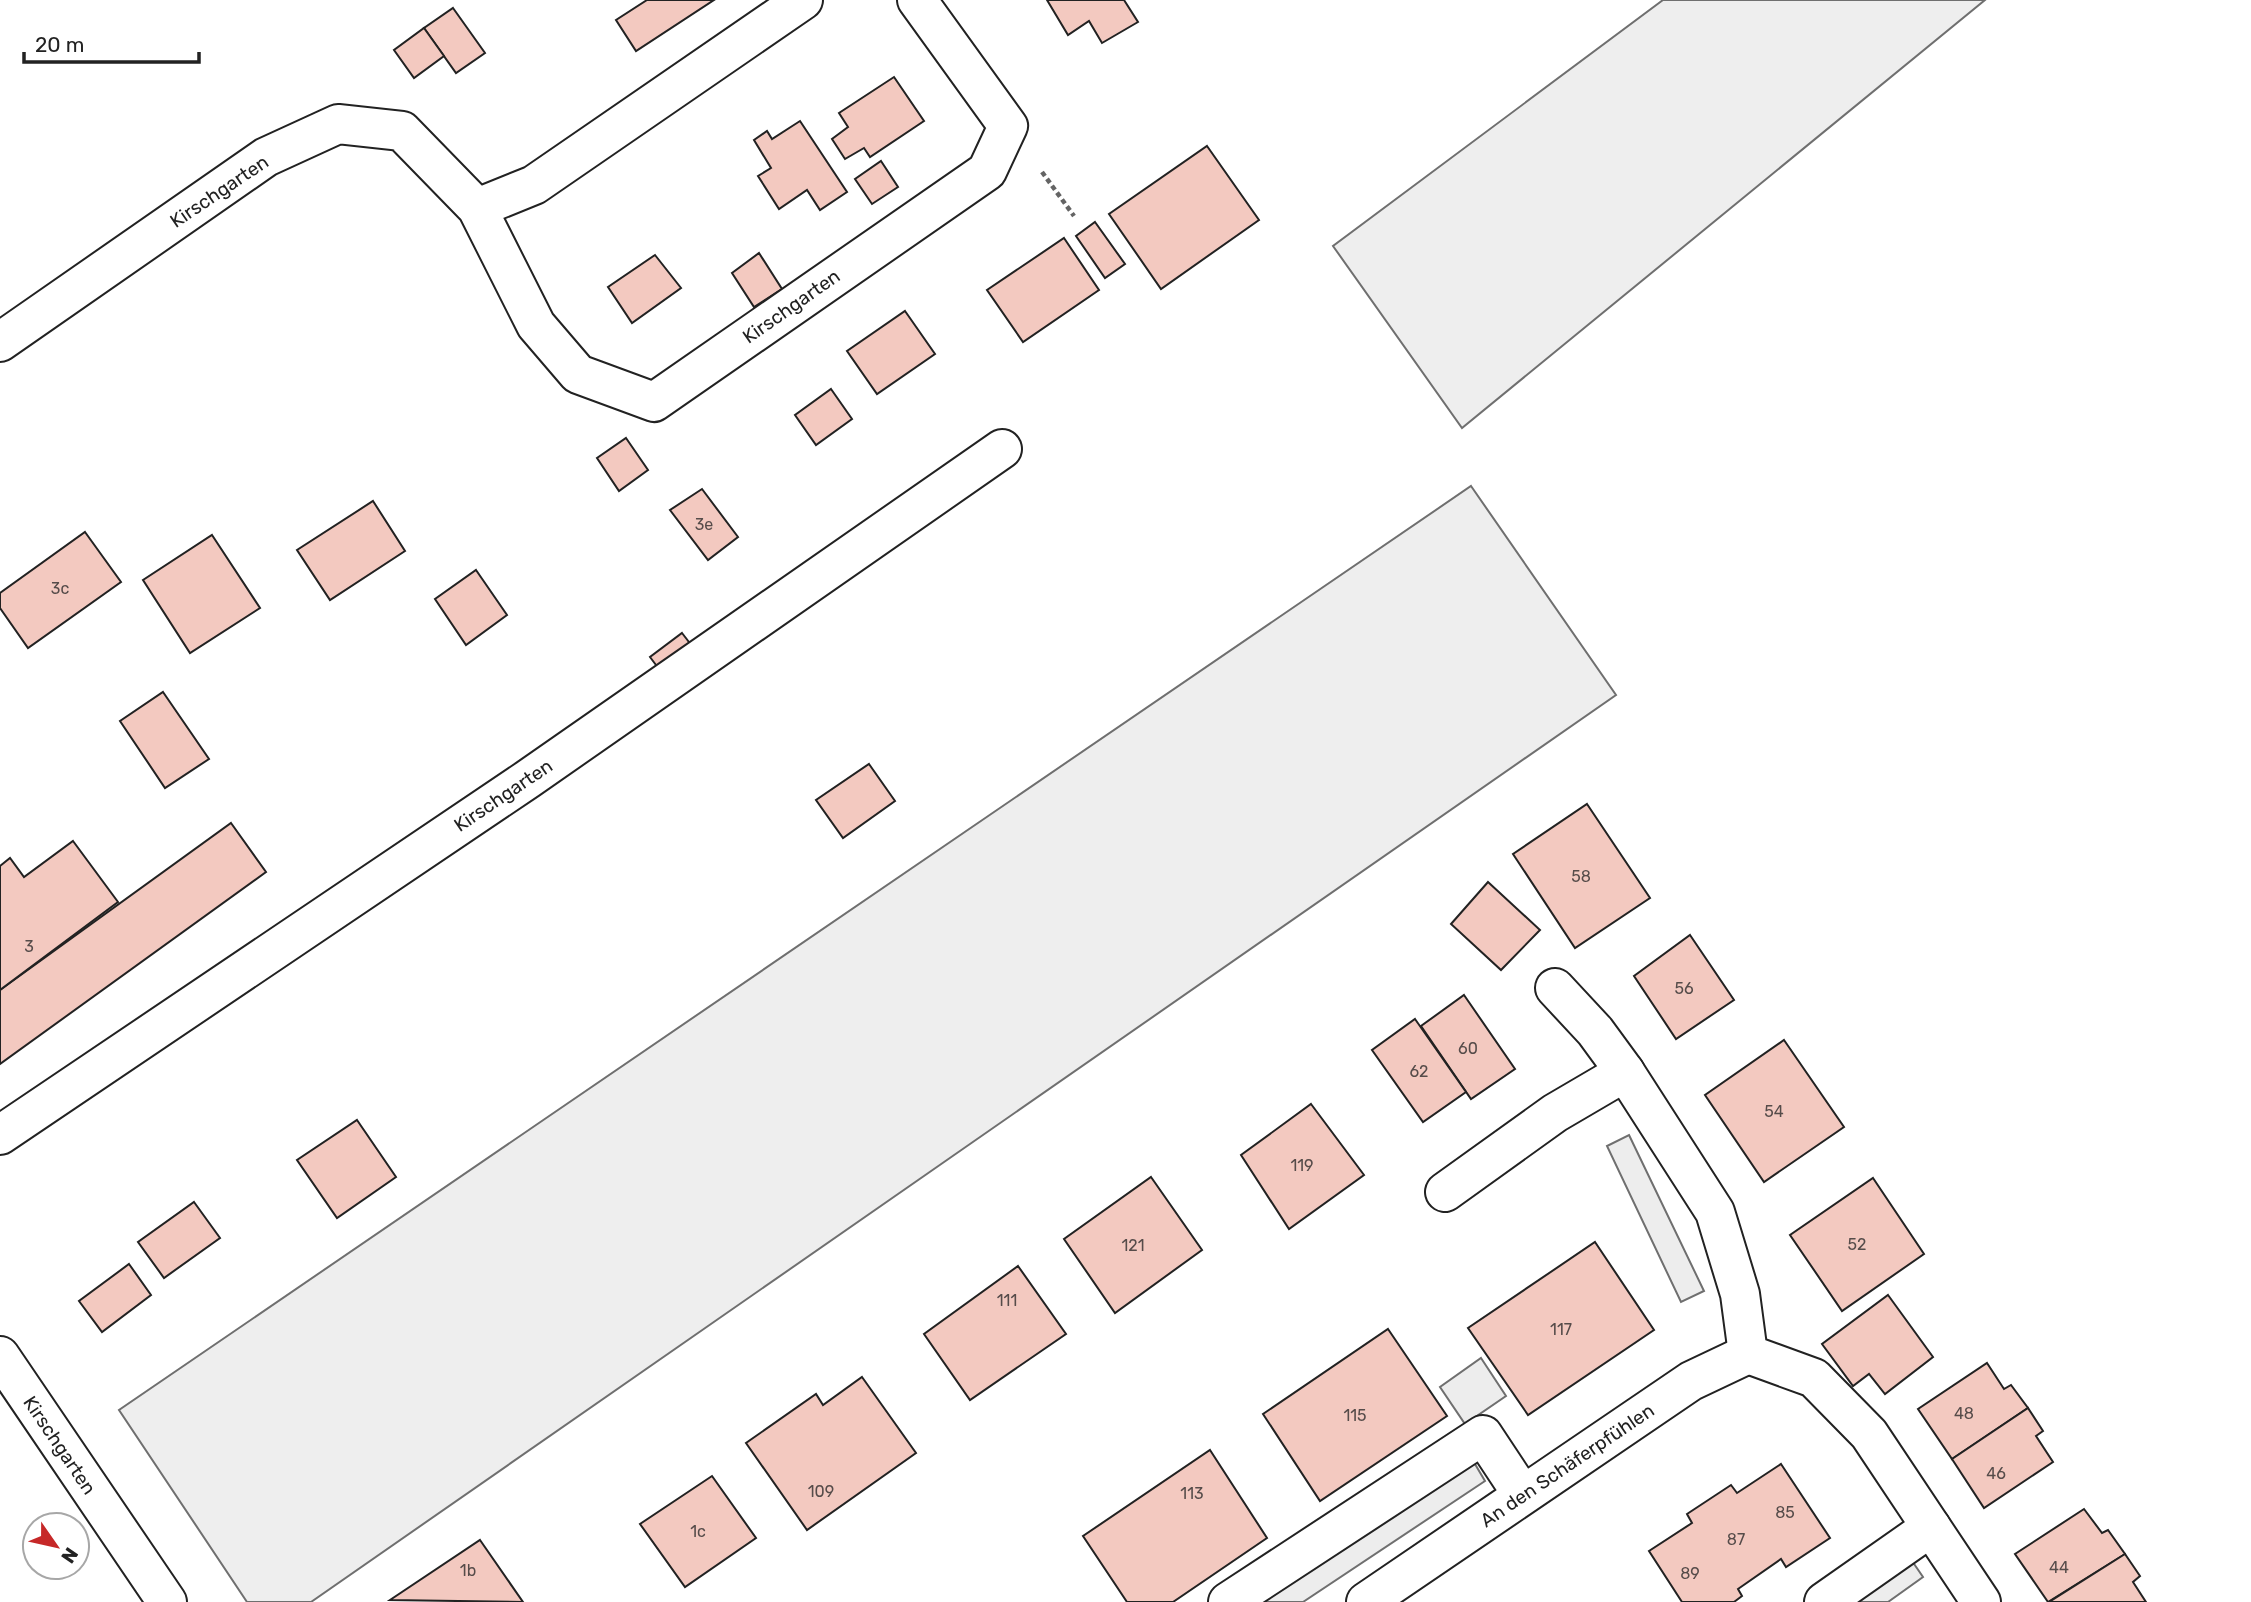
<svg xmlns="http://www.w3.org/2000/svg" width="2251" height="1602" font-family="Rubik,sans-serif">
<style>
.green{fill:#eee;stroke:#6f6f6f;stroke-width:2}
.parking{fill:#ededed;stroke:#6f6f6f;stroke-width:2}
.building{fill:#f3c9c0;stroke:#222;stroke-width:2}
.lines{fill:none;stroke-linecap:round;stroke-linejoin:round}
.minor-casing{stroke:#222;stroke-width:42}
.path{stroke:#646464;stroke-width:4.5;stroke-dasharray:5 3.5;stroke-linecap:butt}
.minor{stroke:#fff;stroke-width:38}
.labels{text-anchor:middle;stroke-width:5;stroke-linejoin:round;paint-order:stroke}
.number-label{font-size:16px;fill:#564c4a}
.street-label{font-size:19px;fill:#222;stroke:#fff}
</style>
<rect width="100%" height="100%" fill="#fff"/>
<g class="green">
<polygon points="1663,0 1985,0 1462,428 1333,246"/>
<polygon points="1471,486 1616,695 311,1602 247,1602 119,1410"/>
</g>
<g class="parking">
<polygon points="1629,1135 1704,1291 1681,1302 1607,1146"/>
<polygon points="1481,1358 1506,1396 1465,1424 1440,1387"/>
<polygon points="1472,1459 1485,1481 1303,1602 1257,1602"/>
<polygon points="1910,1558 1923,1577 1888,1602 1846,1602"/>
</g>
<g class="building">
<polygon points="647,0 714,0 636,51 616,20"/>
<polygon points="1047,0 1124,0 1138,22 1102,43 1089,21 1068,35"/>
<polygon points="453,8 485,53 456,73 424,28"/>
<polygon points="424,28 444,56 414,78 394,50"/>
<polygon points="894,77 924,121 870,157 864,148 845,159 832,139 848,127 839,113"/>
<polygon points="800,121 847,192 820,210 807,190 779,209 758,176 771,168 754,140 767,131 772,139"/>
<polygon points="1207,146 1259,220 1161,289 1109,214"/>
<polygon points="881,161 898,187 872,204 855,179"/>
<polygon points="1095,222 1125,264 1105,278 1076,236"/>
<polygon points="1064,238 1099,290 1023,342 987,290"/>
<polygon points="759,253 782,289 754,307 732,273"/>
<polygon points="655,255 681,288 632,323 608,287"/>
<polygon points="905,311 935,354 877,394 847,351"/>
<polygon points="831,389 852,419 816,445 795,415"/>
<polygon points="626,438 648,470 619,491 597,458"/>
<polygon points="702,489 738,537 708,560 670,510"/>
<polygon points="373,501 405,551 330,600 297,550"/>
<polygon points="85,532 121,582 28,648 0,608 0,593"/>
<polygon points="212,535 260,608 190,653 143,580"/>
<polygon points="476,570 507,615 466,645 435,599"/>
<polygon points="682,633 692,646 659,669 650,657"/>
<polygon points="163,692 209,759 165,788 120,721"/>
<polygon points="869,764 895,801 843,838 816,800"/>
<polygon points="1587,804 1650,898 1575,948 1513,854"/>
<polygon points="231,823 266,872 0,1064 0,990"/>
<polygon points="73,841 118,902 0,990 0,866 10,858 24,877"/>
<polygon points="1488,882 1540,930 1501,970 1451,924"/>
<polygon points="1690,935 1734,1000 1676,1039 1634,976"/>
<polygon points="1464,995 1515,1069 1471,1099 1421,1026"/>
<polygon points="1415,1019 1466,1092 1423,1122 1372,1050"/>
<polygon points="1784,1040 1844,1127 1764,1182 1705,1095"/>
<polygon points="1311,1104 1364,1175 1289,1229 1241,1155"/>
<polygon points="357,1120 396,1177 337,1218 297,1160"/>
<polygon points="1151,1177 1202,1250 1115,1313 1064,1239"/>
<polygon points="1873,1178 1924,1254 1842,1311 1790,1235"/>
<polygon points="194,1202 220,1238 164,1278 138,1242"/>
<polygon points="1595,1242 1654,1330 1528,1415 1468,1328"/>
<polygon points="129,1264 151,1295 102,1332 79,1301"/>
<polygon points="1018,1266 1066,1334 970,1400 924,1334"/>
<polygon points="1888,1295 1933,1357 1885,1394 1869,1374 1853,1386 1822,1344"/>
<polygon points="1388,1329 1447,1416 1320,1501 1263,1414"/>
<polygon points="1987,1363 2004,1389 2011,1385 2028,1408 1952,1459 1918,1409"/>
<polygon points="862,1377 916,1453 807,1530 746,1443 816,1394 823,1405"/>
<polygon points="2028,1408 2043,1431 2036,1436 2053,1462 1984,1508 1952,1459"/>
<polygon points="1210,1450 1267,1538 1173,1602 1127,1602 1083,1536"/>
<polygon points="1781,1464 1830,1538 1786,1567 1781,1559 1738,1589 1742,1596 1734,1602 1682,1602 1649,1551 1692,1523 1687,1514 1731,1485 1737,1493"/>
<polygon points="712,1476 756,1538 685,1587 640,1524"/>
<polygon points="2084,1509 2102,1533 2108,1530 2125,1554 2048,1602 2015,1554"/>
<polygon points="480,1540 523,1602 390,1600"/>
<polygon points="2125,1554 2140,1576 2133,1582 2146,1602 2049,1602"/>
</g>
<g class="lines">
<g class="minor-casing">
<g id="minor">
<polyline points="477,208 534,185 803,0"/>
<polyline points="0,342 266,157 338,124 402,131 477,208 536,325 578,374 654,402 987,171 1008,126 917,0"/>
<polyline points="1555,988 1595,1031 1625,1072"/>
<polyline points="0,1135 528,779 1002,449"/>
<polyline points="1445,1192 1555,1113 1625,1072 1715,1212 1740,1294 1748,1354 1814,1378 1869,1434 1981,1602"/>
<polyline points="0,1356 167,1602"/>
<polyline points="1228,1602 1483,1435 1522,1494"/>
<polyline points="1366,1602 1691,1381 1748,1354"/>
<polyline points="1824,1602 1931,1527"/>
</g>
</g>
<polyline class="path" points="1042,172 1074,216"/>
<use href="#minor" class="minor"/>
</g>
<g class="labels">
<g class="number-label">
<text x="704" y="530">3e</text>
<text x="60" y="594">3c</text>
<text x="1581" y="882">58</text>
<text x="29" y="952">3</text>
<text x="1684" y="994">56</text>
<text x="1468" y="1054">60</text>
<text x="1419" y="1077">62</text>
<text x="1774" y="1117">54</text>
<text x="1302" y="1171">119</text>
<text x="1857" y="1250">52</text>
<text x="1133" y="1251">121</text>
<text x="1007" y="1306">111</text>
<text x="1561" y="1335">117</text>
<text x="1964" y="1419">48</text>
<text x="1355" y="1421">115</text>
<text x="1996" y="1479">46</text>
<text x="821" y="1497">109</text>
<text x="1192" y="1499">113</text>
<text x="1785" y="1518">85</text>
<text x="698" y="1537">1c</text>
<text x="1736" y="1545">87</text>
<text x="2059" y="1573">44</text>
<text x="468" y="1576">1b</text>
<text x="1690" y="1579">89</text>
</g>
<g class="street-label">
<text transform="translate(219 191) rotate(-34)" y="7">Kirschgarten</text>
<text transform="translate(791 306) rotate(-35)" y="7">Kirschgarten</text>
<text transform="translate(503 795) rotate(-34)" y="7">Kirschgarten</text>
<text transform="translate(60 1445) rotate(56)" y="7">Kirschgarten</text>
<text transform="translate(1567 1465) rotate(-34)" y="7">An den Schäferpfühlen</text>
</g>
</g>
<g transform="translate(56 1546) rotate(124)"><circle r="33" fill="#ffffff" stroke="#a7a7a7" stroke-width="2"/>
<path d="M0-5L12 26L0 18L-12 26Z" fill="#c62828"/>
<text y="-10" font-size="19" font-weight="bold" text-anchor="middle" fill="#222222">N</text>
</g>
<path d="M24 52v10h175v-10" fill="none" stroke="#222222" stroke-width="3.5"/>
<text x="35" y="52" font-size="21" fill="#222222" stroke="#ffffff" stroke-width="5" paint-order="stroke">20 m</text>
</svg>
